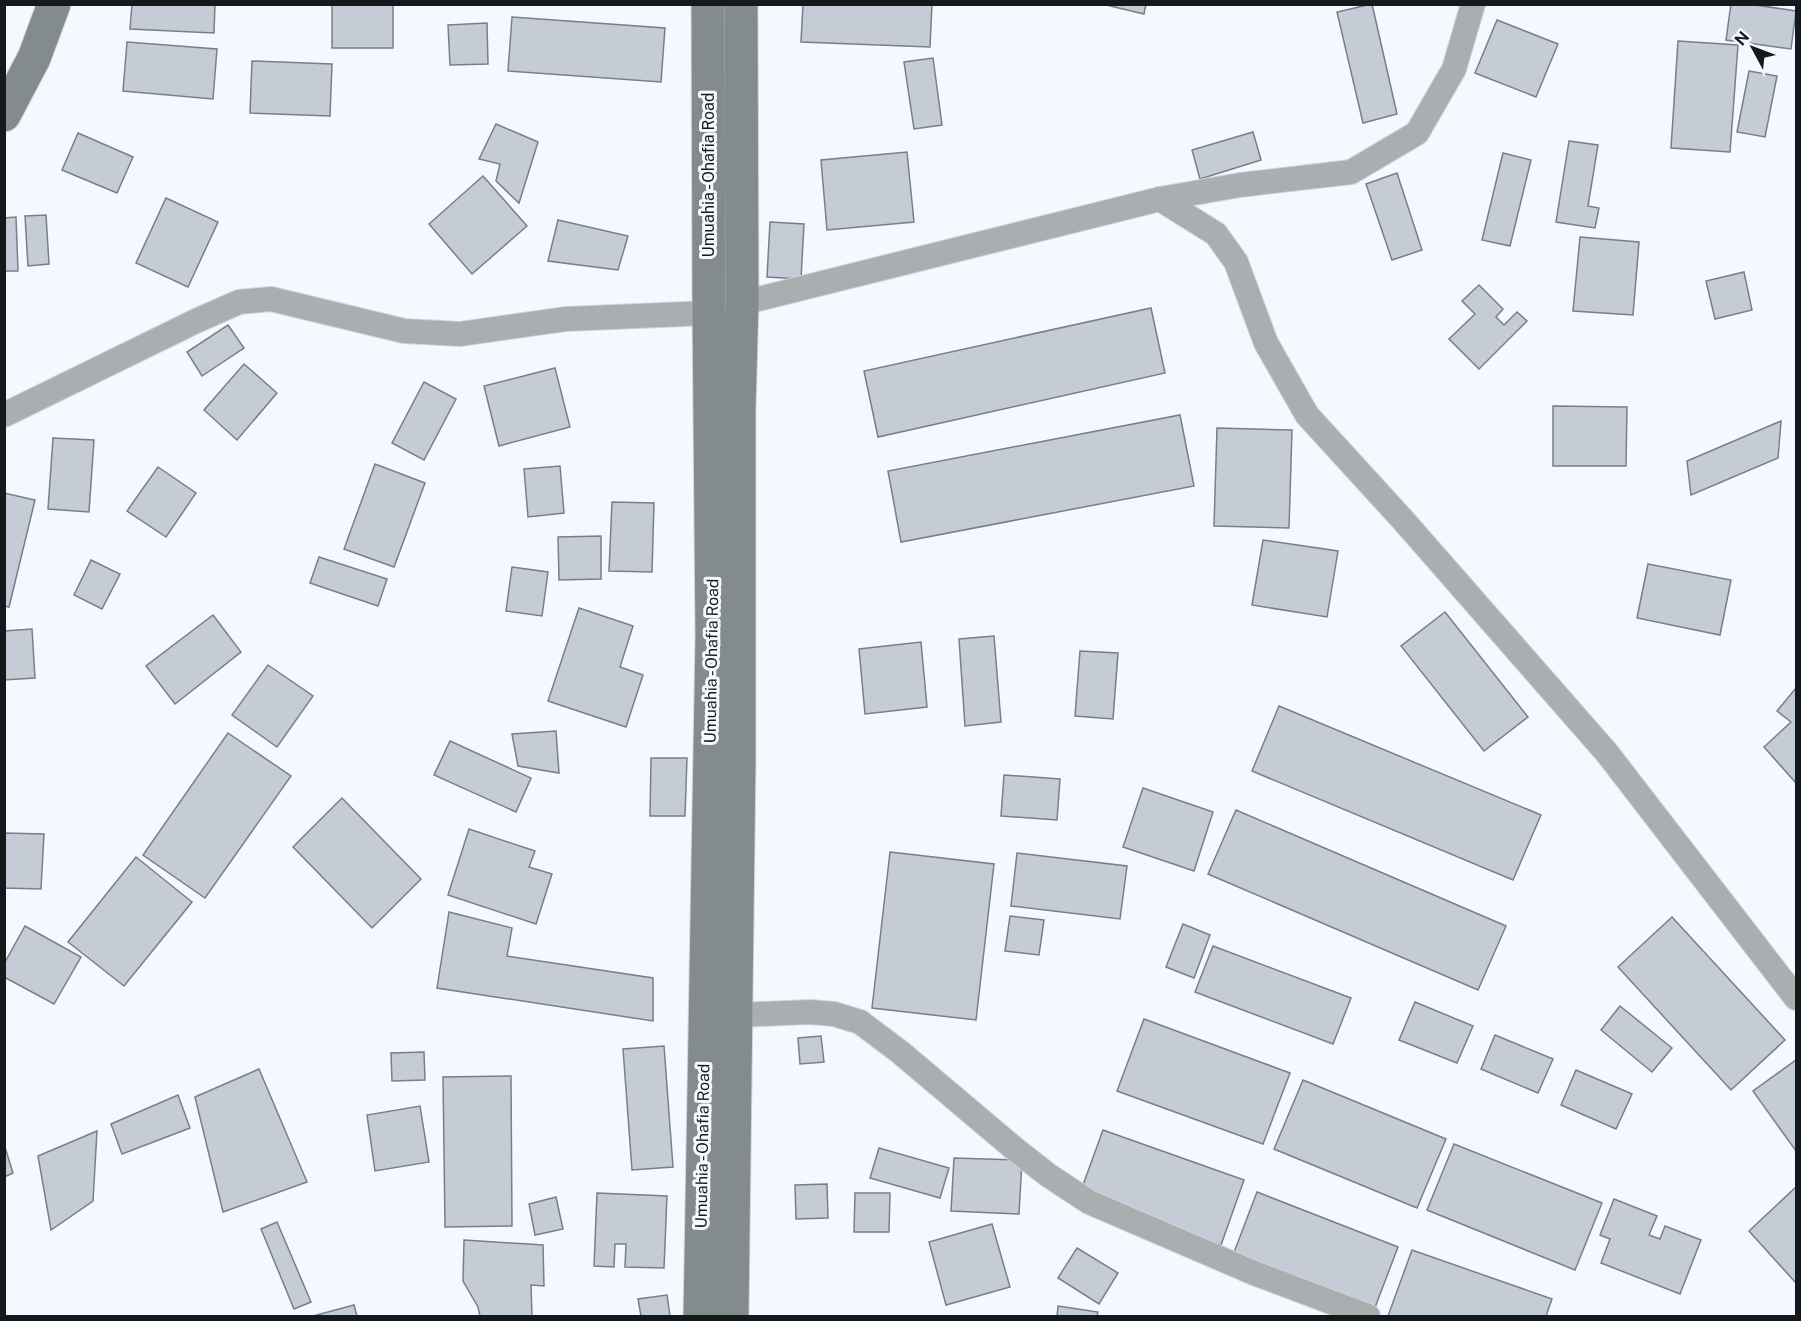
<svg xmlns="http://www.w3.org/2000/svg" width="1801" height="1321" font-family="'Public Sans',sans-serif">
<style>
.building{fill:#c5ccd6;stroke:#787f88;stroke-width:1.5}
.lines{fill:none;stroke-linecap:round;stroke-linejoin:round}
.street-casing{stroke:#d0d5db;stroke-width:26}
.secondary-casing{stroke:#d0d5db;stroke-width:35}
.street{stroke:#a9afb0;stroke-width:24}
.secondary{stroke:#838b8c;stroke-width:33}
.labels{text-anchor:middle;stroke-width:6;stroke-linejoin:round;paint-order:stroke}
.street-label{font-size:16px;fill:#16191c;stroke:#f4f9ff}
</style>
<rect width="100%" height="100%" fill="#f4f9ff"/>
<g class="building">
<polygon points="132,4 215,4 214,33 130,29"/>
<rect x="332" y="4" width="61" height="44"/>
<polygon points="803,4 932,4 930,47 801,42"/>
<polygon points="1102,4 1146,4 1144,14"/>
<polygon points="1372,4 1397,114 1363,123 1337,12"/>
<polygon points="1731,4 1749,4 1796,11 1791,49 1726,40"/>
<polygon points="512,17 665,28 661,82 508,71"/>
<polygon points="1497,20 1558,44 1536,97 1475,73"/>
<polygon points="487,23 488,64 450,65 448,25"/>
<polygon points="1678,41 1738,45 1730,152 1671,148"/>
<polygon points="127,42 217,49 213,99 123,91"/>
<polygon points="933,58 942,125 914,129 904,62"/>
<polygon points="252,61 332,64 330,116 250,113"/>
<polygon points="1749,71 1777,76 1765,137 1737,132"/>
<polygon points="496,124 538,142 519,203 496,181 500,164 479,159"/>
<polygon points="1253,132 1261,160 1200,179 1192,150"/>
<polygon points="78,133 133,157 117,193 62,170"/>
<polygon points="1569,141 1598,145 1588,206 1599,208 1595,228 1556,222"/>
<polygon points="907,152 914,222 827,230 821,160"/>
<polygon points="1503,153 1531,160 1510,246 1482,240"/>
<polygon points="1397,173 1422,250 1392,260 1366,184"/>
<polygon points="483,176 527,226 472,274 429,224"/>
<polygon points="166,198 218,222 188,287 136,263"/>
<polygon points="46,215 49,264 28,266 25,216"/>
<polygon points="16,217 18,271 4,271 4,218"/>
<polygon points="558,220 628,236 618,270 548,261"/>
<polygon points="770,222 804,224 801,279 767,277"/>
<polygon points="1580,237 1639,242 1633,315 1573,311"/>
<polygon points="1744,272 1752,310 1715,319 1706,281"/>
<polygon points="1479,285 1503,309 1496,317 1504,325 1517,312 1527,321 1479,369 1449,339 1475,314 1462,301"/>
<polygon points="1151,308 1165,373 878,437 864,371"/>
<polygon points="228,325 244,348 202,376 187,352"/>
<polygon points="244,364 277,393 237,440 204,410"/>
<polygon points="555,368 570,427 499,446 484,386"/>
<polygon points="424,382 456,399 424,460 392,443"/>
<polygon points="1553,406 1627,407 1626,466 1553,466"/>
<polygon points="1180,415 1194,486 901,542 888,471"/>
<polygon points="1781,421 1778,458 1691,495 1687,461"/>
<polygon points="1217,428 1292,430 1289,528 1214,526"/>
<polygon points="53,438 94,440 89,512 48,509"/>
<polygon points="375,464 425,483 394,567 344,549"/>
<polygon points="560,466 564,513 528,517 524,469"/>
<polygon points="158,467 196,493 166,537 127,511"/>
<polygon points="4,493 35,500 9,607 4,606"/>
<polygon points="612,502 654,503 652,572 609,571"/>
<polygon points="601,536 601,579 559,580 558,537"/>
<polygon points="1263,540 1338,551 1327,617 1252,605"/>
<polygon points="319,557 387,579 378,606 310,583"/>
<polygon points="91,560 120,574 102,609 74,595"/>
<polygon points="1648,564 1731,580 1720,635 1637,618"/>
<polygon points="512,567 548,572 542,616 506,611"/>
<polygon points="579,608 633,626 620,667 643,675 626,727 548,701"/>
<polygon points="1445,612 1528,717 1484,751 1401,646"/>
<polygon points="213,615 241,652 175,704 146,666"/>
<polygon points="32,629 35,678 4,680 4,631"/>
<polygon points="994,636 1001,722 965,726 959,639"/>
<polygon points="921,642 927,707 865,714 859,649"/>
<polygon points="1080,651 1118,653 1113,719 1075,716"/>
<polygon points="268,665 313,696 277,747 232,715"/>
<polygon points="1796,688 1796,783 1764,747 1791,722 1777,711"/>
<polygon points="1279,706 1541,815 1513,880 1252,771"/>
<polygon points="556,731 559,773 518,766 512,734"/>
<polygon points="228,733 291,776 205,898 143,855"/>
<polygon points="450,741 531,778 516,812 434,775"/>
<polygon points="651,758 687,758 685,816 650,816"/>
<polygon points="1004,775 1060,779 1057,820 1001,816"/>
<polygon points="1143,788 1213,812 1194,871 1123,847"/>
<polygon points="342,798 421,879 372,928 293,847"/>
<polygon points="1236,810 1506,926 1478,990 1208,874"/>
<polygon points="469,829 535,851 529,867 552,874 536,924 448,895"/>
<polygon points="4,833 44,834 41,889 4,888"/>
<polygon points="890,852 994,864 976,1020 872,1008"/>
<polygon points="1017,853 1127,866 1120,919 1011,906"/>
<polygon points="136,857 192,902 124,986 68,942"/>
<polygon points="449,912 512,928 507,956 653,978 653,1021 437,988"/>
<polygon points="1010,916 1044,920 1039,955 1005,951"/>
<polygon points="1672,917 1785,1040 1731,1090 1618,967"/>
<polygon points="1183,924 1210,935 1194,978 1166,967"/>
<polygon points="25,926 81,957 54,1004 4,977 4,964"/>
<polygon points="1213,946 1351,998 1333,1044 1195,992"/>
<polygon points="1415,1002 1473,1026 1457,1063 1399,1040"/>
<polygon points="1620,1006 1672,1048 1652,1072 1601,1030"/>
<polygon points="1144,1019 1290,1073 1263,1144 1117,1091"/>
<polygon points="1495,1035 1553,1059 1538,1093 1481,1069"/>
<polygon points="821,1036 824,1062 800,1064 798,1038"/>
<polygon points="664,1046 673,1167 632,1170 623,1049"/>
<polygon points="424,1052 425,1080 392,1081 391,1053"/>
<polygon points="1796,1060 1796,1151 1753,1091"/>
<polygon points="259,1069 307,1182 223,1212 195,1097"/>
<polygon points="1576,1070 1632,1094 1616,1129 1561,1105"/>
<polygon points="511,1076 512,1226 445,1227 443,1077"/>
<polygon points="1303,1080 1446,1139 1417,1208 1274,1149"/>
<polygon points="178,1095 190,1128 122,1154 111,1124"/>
<polygon points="420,1106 429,1162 375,1171 367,1115"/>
<polygon points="1103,1130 1244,1180 1221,1245 1079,1196"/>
<polygon points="97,1131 93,1201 51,1230 38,1156"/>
<polygon points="4,1144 13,1173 4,1177"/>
<polygon points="1454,1144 1602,1203 1575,1270 1427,1210"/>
<polygon points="879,1148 949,1168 940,1198 870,1178"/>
<polygon points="954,1158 1022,1160 1019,1214 951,1211"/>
<polygon points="827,1184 828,1218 796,1219 795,1185"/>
<polygon points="1796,1187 1796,1283 1749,1231"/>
<polygon points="1257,1192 1398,1247 1374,1310 1233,1255"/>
<polygon points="597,1193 667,1196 664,1268 625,1267 626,1244 615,1244 614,1267 594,1266"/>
<polygon points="855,1193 890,1193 889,1232 854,1232"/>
<polygon points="556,1197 563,1229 535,1235 529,1204"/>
<polygon points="1614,1199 1657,1216 1649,1235 1660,1239 1665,1226 1701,1240 1680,1294 1601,1263 1610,1239 1600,1235"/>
<polygon points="277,1222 311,1302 294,1309 261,1229"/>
<polygon points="992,1224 1010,1287 946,1305 929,1242"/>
<polygon points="464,1240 543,1245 544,1286 531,1285 532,1316 480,1316 478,1307 463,1281"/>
<polygon points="1077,1248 1118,1273 1099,1304 1058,1278"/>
<polygon points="1412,1250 1552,1299 1546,1316 1388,1316"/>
<polygon points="667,1295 670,1316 641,1316 638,1299"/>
<polygon points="354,1305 357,1316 313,1316"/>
<polygon points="1058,1306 1098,1312 1097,1316 1057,1316"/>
</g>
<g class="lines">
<g class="street-casing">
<g id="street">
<polyline points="1160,199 1216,234 1236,262 1266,343 1307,415 1403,520 1607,753 1796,998"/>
<polyline points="742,303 1160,199 1240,185 1351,172 1417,133 1454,69 1473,4"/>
<polyline points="4,415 196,321 239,302 271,299 404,331 460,334 566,319 709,313"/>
<polyline points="736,1015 810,1012 834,1014 860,1022 900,1052 1016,1150 1048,1175 1089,1202 1254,1273 1368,1316"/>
</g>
</g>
<g class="secondary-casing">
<g id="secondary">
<polyline points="4,115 34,58 54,4"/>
<polyline points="700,1316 712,636 709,313 708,4"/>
<polyline points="732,1316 739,761 739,409 742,303 741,4"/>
</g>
</g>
<use href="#street" class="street"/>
<use href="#secondary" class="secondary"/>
</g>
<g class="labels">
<g class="street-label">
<text transform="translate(708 175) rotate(-90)" y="6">Umuahia - Ohafia Road</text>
<text transform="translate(711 661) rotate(-89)" y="6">Umuahia - Ohafia Road</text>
<text transform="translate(702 1146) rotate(-89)" y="6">Umuahia - Ohafia Road</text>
</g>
</g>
<rect width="1801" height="1321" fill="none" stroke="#16191c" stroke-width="12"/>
<g transform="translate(1753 48) rotate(311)" stroke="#f4f9ff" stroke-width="4.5" paint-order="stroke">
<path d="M0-4.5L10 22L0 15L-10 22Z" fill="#16191c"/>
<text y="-9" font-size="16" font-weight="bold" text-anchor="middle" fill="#16191c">N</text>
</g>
</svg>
